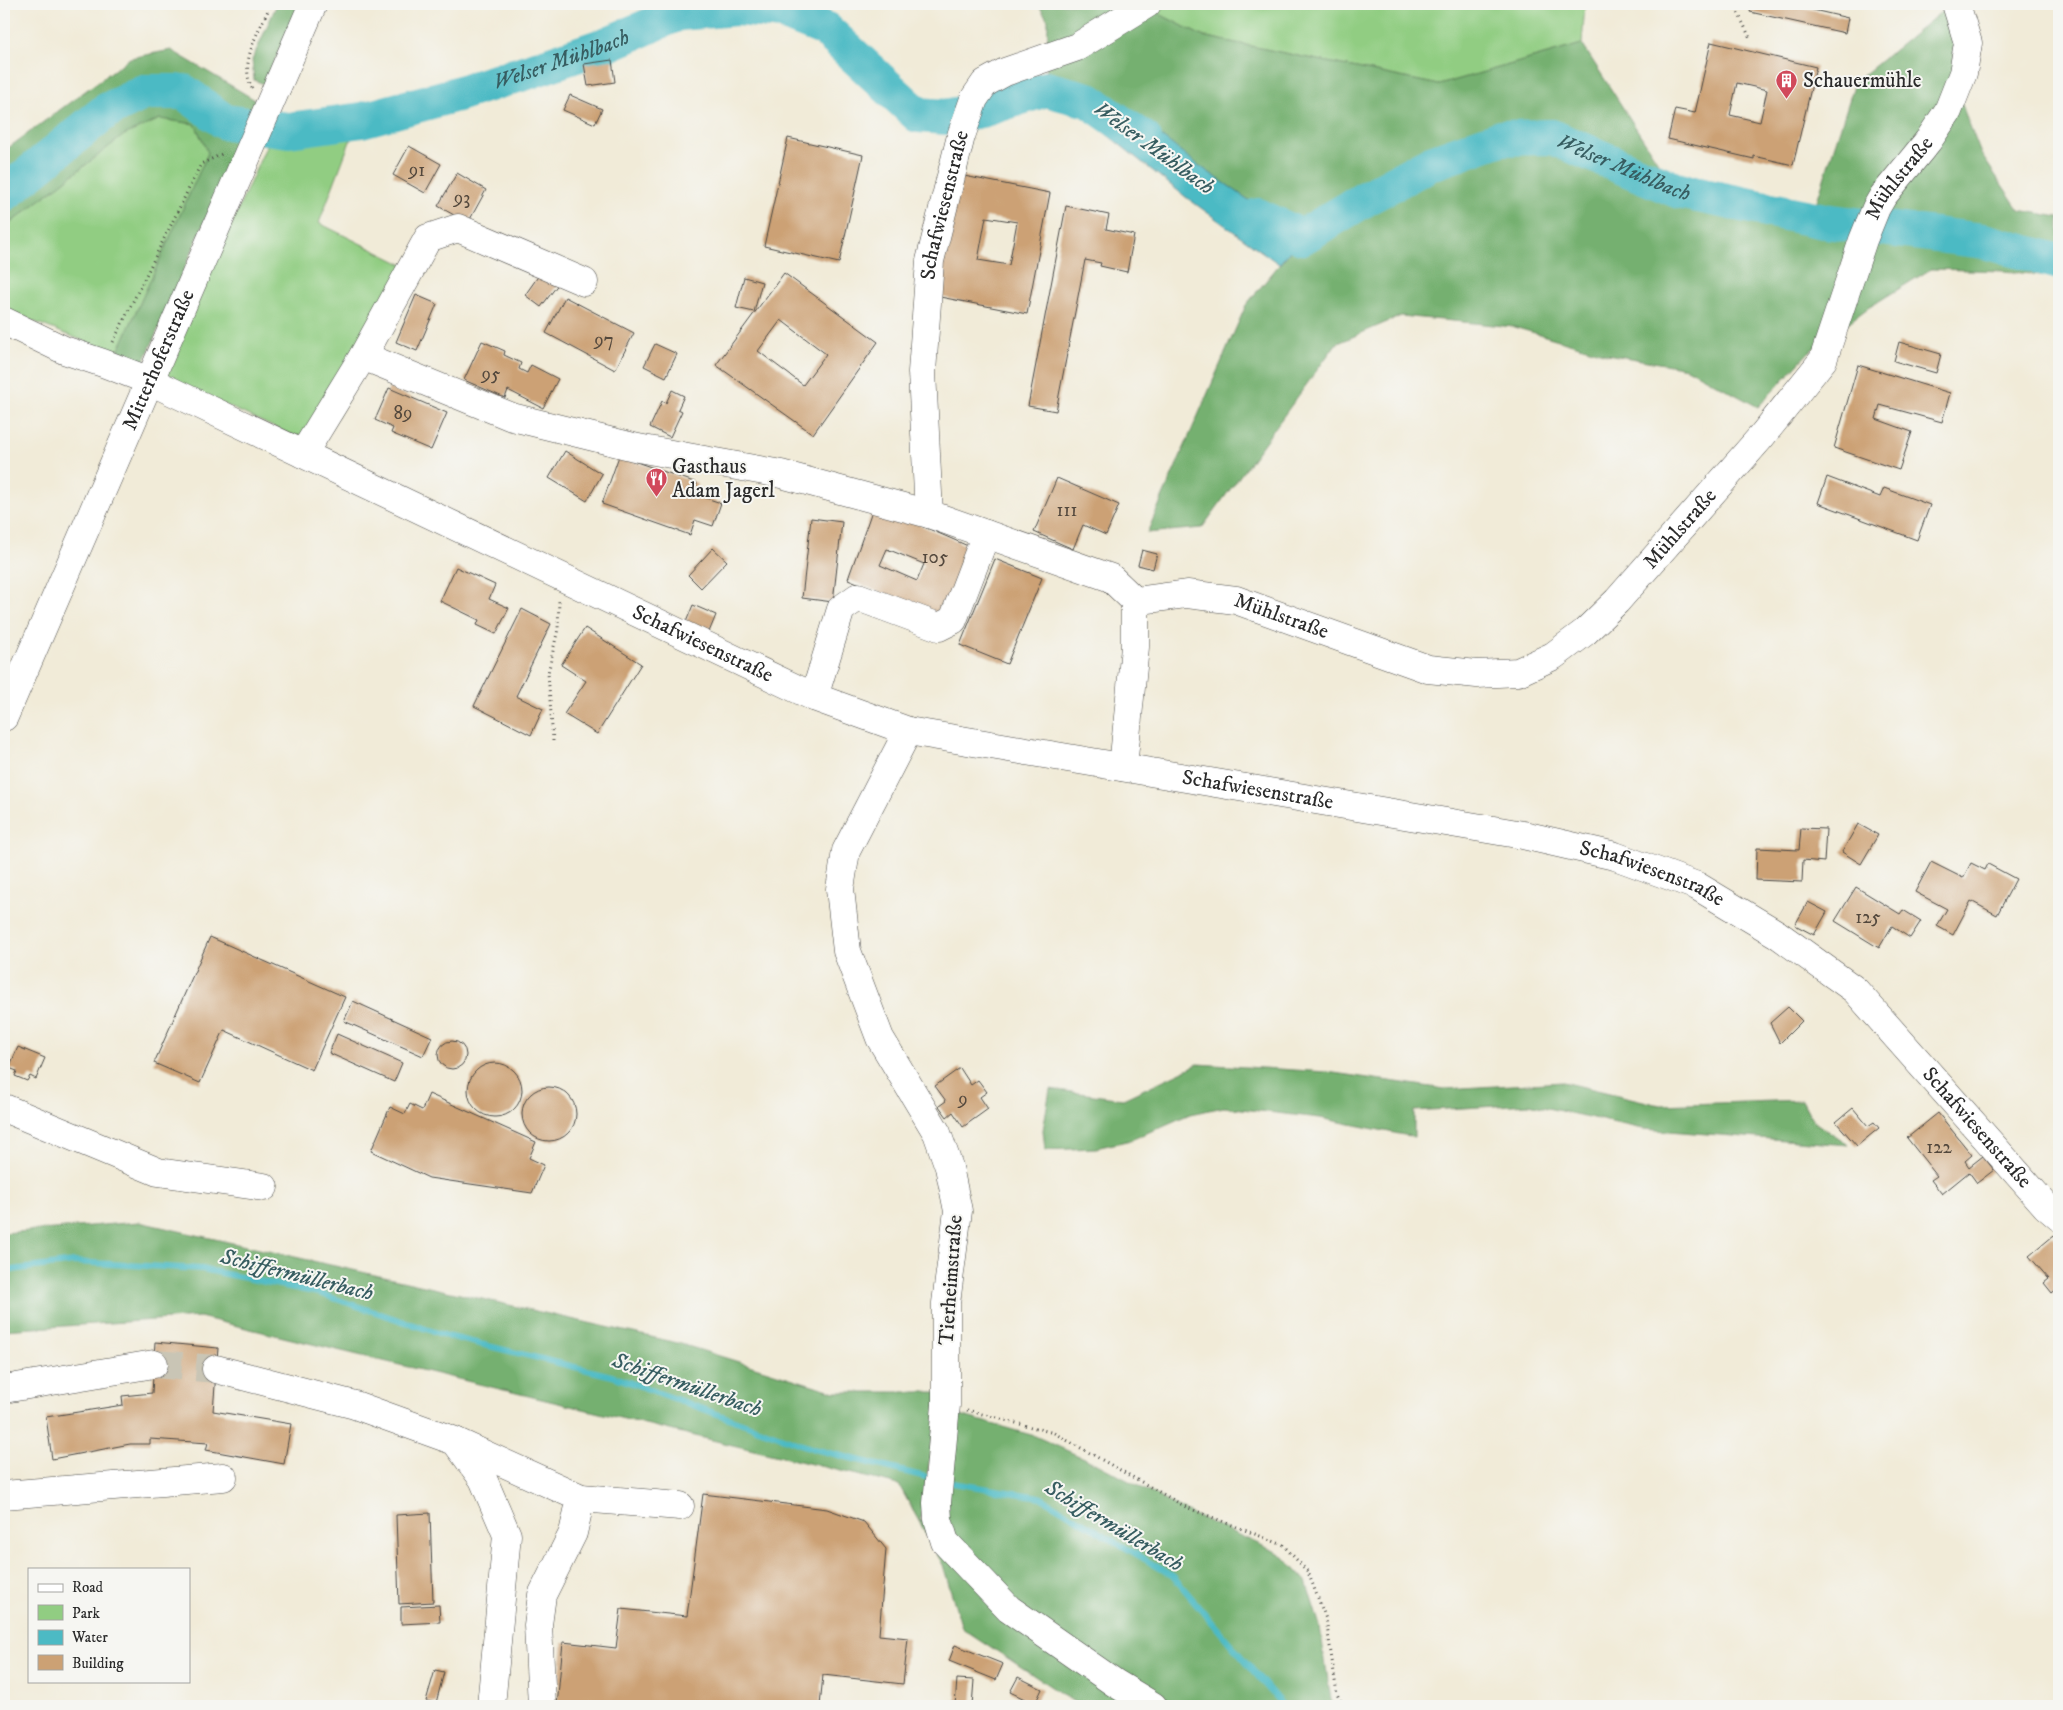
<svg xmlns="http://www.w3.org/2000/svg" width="2063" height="1710" font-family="'IM FELL DW Pica',serif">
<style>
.green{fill:#91cd82;stroke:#5e7c56}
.forest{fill:#74b070;stroke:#506e4e}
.water{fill:#4cbac4;stroke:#3c7278}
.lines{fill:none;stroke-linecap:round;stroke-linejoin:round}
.stream{stroke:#4cbac4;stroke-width:6}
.river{stroke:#4cbac4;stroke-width:36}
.building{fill:#cca174;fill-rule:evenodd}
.minor-tunnel{stroke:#c9c5b5;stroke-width:28;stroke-dasharray:28 14;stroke-linecap:butt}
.minor-casing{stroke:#494845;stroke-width:29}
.path{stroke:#494845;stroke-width:3;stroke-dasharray:1 4;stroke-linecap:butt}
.minor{stroke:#fff;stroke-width:28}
.labels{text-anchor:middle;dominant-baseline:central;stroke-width:4;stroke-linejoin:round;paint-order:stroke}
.number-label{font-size:19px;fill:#53483d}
.poi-label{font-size:21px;fill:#2b2b2b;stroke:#f6f6f2;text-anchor:start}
.street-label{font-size:21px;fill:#2b2b2b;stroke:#f6f6f2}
.water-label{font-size:22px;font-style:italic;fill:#375d61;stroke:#f6f6f2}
</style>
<rect width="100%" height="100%" fill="#f6f6f2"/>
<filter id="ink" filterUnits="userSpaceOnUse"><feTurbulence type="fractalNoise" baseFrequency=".02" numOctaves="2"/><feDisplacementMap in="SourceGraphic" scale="10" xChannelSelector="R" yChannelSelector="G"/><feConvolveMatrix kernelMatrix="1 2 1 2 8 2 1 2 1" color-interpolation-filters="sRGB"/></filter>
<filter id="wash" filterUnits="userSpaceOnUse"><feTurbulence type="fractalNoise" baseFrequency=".0096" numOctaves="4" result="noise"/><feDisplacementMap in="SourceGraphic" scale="20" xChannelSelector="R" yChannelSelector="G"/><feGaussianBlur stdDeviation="1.12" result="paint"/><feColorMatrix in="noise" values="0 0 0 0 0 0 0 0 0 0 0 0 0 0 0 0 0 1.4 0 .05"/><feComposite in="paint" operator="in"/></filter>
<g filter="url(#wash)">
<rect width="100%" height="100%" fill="#f1ebd8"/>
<path class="green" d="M 1140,4 L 1585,4 L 1582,44 L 1439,85 L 1202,36 Z
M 360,115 L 319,223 L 420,273 L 319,448 L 164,377 L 268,142 Z
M 160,119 L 195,124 L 208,153 L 117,354 L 4,310 L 4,228 L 124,135 Z"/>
<path class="forest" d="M 277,4 L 300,4 L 264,84 L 254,80 L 252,60 Z
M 1038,4 L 1140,4 L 1202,36 L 1439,85 L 1582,44 L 1679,195 L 1814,210 L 1855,82 L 1951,4 L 1956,90 L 1981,154 L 2019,210 L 2059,217 L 2059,277 L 2004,271 L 1931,269 L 1868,308 L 1809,352 L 1758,407 L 1687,368 L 1607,354 L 1514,327 L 1401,316 L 1336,344 L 1202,528 L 1147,533 L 1246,305 L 1302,237 L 1197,164 L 1112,98 L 1046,89 L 1048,20 Z
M 171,50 L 257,101 L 144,362 L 117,354 L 208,153 L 195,124 L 160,119 L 124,135 L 4,228 L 4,151 L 130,58 Z
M 1198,1064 L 1327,1072 L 1445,1089 L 1563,1082 L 1660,1105 L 1802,1100 L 1813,1121 L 1848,1145 L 1643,1129 L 1529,1104 L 1414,1111 L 1414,1137 L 1320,1118 L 1224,1107 L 1190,1114 L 1131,1140 L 1096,1148 L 1045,1150 L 1043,1130 L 1050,1089 L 1123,1099 Z
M 139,1222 L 678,1343 L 835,1392 L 940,1392 L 920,1522 L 940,1510 L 949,1412 L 1035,1436 L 1099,1465 L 1187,1512 L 1281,1554 L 1306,1581 L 1320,1627 L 1331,1700 L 1335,1706 L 1080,1706 L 962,1628 L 943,1565 L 899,1485 L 200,1317 L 4,1330 L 4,1233 Z"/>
<path class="water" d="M 1112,98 L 1197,164 L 1302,237 L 1279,264 L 1187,198 L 1095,125 Z"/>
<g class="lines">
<path class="stream" d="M 4,1271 L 74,1262 L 202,1269 L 318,1293 L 447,1336 L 612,1376 L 814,1449 L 934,1479
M 946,1482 L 1040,1497 L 1173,1576 L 1283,1706"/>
<g class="river">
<path id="s1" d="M 4,194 L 106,111 L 145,92 L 184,92 L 225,122 L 289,130 L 362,120 L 454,95 L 527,72 L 608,44 L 679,13 L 736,8 L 782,12 L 825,29 L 918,115 L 946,117 L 985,109 L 1046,89 L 1088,100 L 1144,139"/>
<path id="s2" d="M 1258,216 L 1302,237 L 1370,196 L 1431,163 L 1501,138 L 1552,137 L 1679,191 L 1824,221 L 1984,241 L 2059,262"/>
</g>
</g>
<g id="blocks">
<path class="building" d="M 1752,4 L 1797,4 L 1796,6 L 1848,18 L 1845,33 L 1750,12 Z
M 1711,42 L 1816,67 L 1793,165 L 1754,156 L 1754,159 L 1668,139 L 1675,109 L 1695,113 ZM 1737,83 L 1767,90 L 1760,122 L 1730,115 Z
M 612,60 L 615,82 L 588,86 L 584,64 Z
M 570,95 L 602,109 L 595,124 L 563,110 Z
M 788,138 L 863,155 L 839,263 L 764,246 Z
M 409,146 L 441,164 L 425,193 L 393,175 Z
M 457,173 L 486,190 L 468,223 L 438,206 Z
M 959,175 L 1050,193 L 1027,314 L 935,296 ZM 986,217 L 1017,222 L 1009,265 L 978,260 Z
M 1066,206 L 1109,215 L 1106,229 L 1134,235 L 1127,272 L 1100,266 L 1101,263 L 1085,260 L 1056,411 L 1028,406 Z
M 542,271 L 559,283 L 541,307 L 525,295 Z
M 784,273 L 878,342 L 813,434 L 716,365 ZM 781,320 L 826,354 L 803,385 L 758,351 Z
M 744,277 L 762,282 L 754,312 L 736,308 Z
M 416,295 L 437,304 L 417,351 L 396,342 Z
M 565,297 L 634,333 L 615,370 L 546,333 Z
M 482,341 L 505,351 L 504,355 L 521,363 L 519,369 L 527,373 L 531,365 L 558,379 L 543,408 L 508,390 L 505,398 L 464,380 Z
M 1899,342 L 1941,354 L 1936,373 L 1894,361 Z
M 655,344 L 677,354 L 666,377 L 644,366 Z
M 1858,365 L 1950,393 L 1942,422 L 1880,405 L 1876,419 L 1912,432 L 1899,470 L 1834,448 Z
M 389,388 L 447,413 L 431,450 L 391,433 L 393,428 L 375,420 Z
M 672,390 L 684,396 L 678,409 L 682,411 L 670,437 L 650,427 L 662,401 L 666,403 Z
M 565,451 L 602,474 L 587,501 L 549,478 Z
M 619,456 L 697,483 L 694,494 L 721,503 L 713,526 L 695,520 L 690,535 L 602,504 Z
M 1827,477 L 1880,497 L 1884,488 L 1930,505 L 1917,540 L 1818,503 Z
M 1057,478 L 1119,505 L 1106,535 L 1083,525 L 1073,549 L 1034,532 Z
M 874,505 L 968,546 L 941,618 L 848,579 ZM 887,549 L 924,564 L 917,581 L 880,565 Z
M 811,518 L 842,522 L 833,602 L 802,598 Z
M 713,548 L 727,561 L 701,588 L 688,575 Z
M 1142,550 L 1157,554 L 1153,569 L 1138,565 Z
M 995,559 L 1042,578 L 1007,664 L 960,645 Z
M 456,567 L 495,585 L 489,599 L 509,608 L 496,634 L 477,625 L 479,620 L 440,601 Z
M 693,605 L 716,615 L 709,632 L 686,622 Z
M 522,609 L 551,624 L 516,696 L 543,709 L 531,735 L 474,706 Z
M 585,628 L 641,664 L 597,734 L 564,714 L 586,681 L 561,665 Z
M 1858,824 L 1878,835 L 1861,864 L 1842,852 Z
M 1801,828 L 1826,829 L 1824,862 L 1803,860 L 1802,882 L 1756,880 L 1757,848 L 1799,850 Z
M 1931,862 L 1963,878 L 1971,863 L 1985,870 L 1988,864 L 2016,879 L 1997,915 L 1971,901 L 1953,935 L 1937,926 L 1947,909 L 1915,892 Z
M 1856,887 L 1900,914 L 1903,910 L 1921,921 L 1910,938 L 1892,926 L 1879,948 L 1835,921 Z
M 1808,902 L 1827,912 L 1814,935 L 1795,925 Z
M 210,937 L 345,997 L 312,1070 L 224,1030 L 200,1083 L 154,1063 Z
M 353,1001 L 432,1037 L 423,1056 L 344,1021 Z
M 1788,1007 L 1802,1021 L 1780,1043 L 1770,1023 Z
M 337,1034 L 402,1063 L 394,1082 L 329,1053 Z
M438 1055a14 14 0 1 1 28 0a14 14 0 1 1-28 0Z
M 18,1047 L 45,1058 L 36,1079 L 30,1076 L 27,1081 L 15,1076 L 17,1071 L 9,1068 Z
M468 1090a27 27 0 1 1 54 0a27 27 0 1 1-54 0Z
M 960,1068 L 971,1085 L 978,1080 L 987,1092 L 980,1097 L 988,1109 L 963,1127 L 953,1112 L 947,1117 L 939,1106 L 946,1101 L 935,1086 Z
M522 1114a27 27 0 1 1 54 0a27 27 0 1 1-54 0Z
M 429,1094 L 536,1142 L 529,1158 L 544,1165 L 532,1193 L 429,1178 L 371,1151 L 390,1107 L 405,1114 L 410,1104 L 422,1110 Z
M 1853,1108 L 1868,1126 L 1874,1122 L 1879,1128 L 1857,1146 L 1836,1122 Z
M 1938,1113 L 1972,1155 L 1965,1161 L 1969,1167 L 1983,1156 L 1994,1170 L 1977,1183 L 1969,1172 L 1942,1194 L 1931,1180 L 1937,1176 L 1907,1138 Z
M 2053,1236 L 2059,1243 L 2059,1287 L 2052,1293 L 2044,1283 L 2049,1279 L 2029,1256 Z
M 155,1342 L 218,1348 L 213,1411 L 291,1424 L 284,1464 L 206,1450 L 208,1443 L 150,1439 L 150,1444 L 130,1444 L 52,1459 L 46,1417 L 123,1405 L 122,1396 L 152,1393 Z
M 703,1494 L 827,1509 L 864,1522 L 886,1549 L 879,1635 L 908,1638 L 903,1684 L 823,1675 L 820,1706 L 557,1706 L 563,1642 L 616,1648 L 621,1609 L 687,1616 Z
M 430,1513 L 433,1602 L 399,1604 L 396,1515 Z
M 439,1605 L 440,1622 L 401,1624 L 401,1607 Z
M 955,1645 L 1003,1664 L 996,1680 L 949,1661 Z
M 435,1670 L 444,1672 L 436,1703 L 426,1701 Z
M 1018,1677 L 1042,1689 L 1035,1704 L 1010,1692 Z
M 957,1679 L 974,1680 L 972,1706 L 955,1706 Z
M 376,1703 L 388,1705 L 388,1706 L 376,1706 Z"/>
</g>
</g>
<g filter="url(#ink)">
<use href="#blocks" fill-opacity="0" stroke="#494845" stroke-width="1"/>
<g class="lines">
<path class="minor-tunnel" d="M 154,1364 L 216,1369"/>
<defs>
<g id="minor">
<path id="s3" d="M 4,321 L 64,350 L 103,363 L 150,381 L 814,697 L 908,731 L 1523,835 L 1615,856 L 1697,886 L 1777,934 L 1855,990 L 2046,1206 L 2059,1217"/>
<path d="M 363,356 L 428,238 L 458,228 L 584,282"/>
<path d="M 303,454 L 363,356 L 512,417 L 638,448 L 781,474 L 929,514 L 1111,578 L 1135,601 L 1135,647 L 1123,767"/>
<path id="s4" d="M 929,514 L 922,372 L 930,261 L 961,136 L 974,99 L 985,83 L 1005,72 L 1077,47 L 1147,4"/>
<path id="s5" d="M 1135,601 L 1187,594 L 1236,600 L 1428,669 L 1477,674 L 1518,672 L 1553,656 L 1585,632 L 1617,601 L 1761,437 L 1823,360 L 1863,240 L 1876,208 L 1883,196 L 1928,141 L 1948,111 L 1963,73 L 1968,43 L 1956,4"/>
<path d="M 814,697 L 841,609 L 858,597 L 939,627 L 953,620 L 986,534"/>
<path id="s6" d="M 4,717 L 313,4"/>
<path d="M 908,731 L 846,851 L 840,889 L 847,951 L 880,1038 L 937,1133 L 949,1167 L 958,1211 L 946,1303 L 946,1405 L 937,1503 L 938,1519 L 945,1542 L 1009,1609 L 1115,1683 L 1153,1706"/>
<path d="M 4,1108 L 158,1172 L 264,1187"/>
<path d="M 216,1369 L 355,1405 L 455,1441 L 483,1479 L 507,1535 L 491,1706"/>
<path d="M 4,1389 L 154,1364"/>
<path d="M 457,1442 L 581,1498 L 680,1506"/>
<path d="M 4,1495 L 223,1477"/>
<path d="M 542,1706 L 538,1625 L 542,1595 L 573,1533 L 581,1498"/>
</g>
</defs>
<use href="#minor" class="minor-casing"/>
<path class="path" d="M 1734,4 L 1750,38
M 252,88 C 238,62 261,27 271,4
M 113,342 L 201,164 L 222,154
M 553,741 L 548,673 L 558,629 L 559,600
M 967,1410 L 1054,1433 L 1186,1507 L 1283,1545 L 1308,1572 L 1326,1619 L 1337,1694 L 1343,1706"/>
<use href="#minor" class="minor"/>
</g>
</g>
<defs>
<symbol id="building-pin" viewBox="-11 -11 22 30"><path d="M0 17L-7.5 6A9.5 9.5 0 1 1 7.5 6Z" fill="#d1495b" stroke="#f6f6f2"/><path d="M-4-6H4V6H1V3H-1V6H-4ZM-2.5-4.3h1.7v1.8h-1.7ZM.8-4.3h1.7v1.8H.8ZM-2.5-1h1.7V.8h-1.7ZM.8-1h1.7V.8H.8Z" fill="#fff"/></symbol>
<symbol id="restaurant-pin" viewBox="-11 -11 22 30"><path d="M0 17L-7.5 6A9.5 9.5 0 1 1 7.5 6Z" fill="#d1495b" stroke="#f6f6f2"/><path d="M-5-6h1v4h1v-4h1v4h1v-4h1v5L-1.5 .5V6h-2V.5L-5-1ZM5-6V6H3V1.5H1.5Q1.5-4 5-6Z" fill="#fff"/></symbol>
</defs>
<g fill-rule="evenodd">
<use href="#building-pin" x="1774" y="68" width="25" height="34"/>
<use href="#restaurant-pin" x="644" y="466" width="25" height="34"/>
</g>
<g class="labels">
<g class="number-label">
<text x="417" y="170">91</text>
<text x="462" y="198">93</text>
<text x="604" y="340">97</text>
<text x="491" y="374">95</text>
<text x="403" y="413">89</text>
<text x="1067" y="510">111</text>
<text x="935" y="557">105</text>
<text x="1868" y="917">125</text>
<text x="963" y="1099">9</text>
<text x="1939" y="1147">122</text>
</g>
<g class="poi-label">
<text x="1803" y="81">Schauermühle</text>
<text x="672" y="467">Gasthaus<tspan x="672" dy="24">Adam Jagerl</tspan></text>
</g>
<g class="street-label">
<text stroke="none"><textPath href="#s5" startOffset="1035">Mühlstraße</textPath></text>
<text stroke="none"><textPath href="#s4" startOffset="311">Schafwiesenstraße</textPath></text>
<text stroke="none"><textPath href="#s6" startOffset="389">Mitterhoferstraße</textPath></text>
<text stroke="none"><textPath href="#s5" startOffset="615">Mühlstraße</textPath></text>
<text stroke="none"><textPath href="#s5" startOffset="150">Mühlstraße</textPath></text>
<text stroke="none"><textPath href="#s3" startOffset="770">Schafwiesenstraße</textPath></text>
<text stroke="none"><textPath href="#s3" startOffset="1348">Schafwiesenstraße</textPath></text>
<text stroke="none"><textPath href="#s3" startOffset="1752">Schafwiesenstraße</textPath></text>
<text stroke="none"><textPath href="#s3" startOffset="2172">Schafwiesenstraße</textPath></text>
<text transform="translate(951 1280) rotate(-86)">Tierheimstraße</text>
</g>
<g class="water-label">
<text stroke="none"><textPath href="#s1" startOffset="611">Welser Mühlbach</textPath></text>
<text transform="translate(1154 148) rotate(36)">Welser Mühlbach</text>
<text stroke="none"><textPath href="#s2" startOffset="401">Welser Mühlbach</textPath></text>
<text transform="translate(297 1275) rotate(14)">Schiffermüllerbach</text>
<text transform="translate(687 1385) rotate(19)">Schiffermüllerbach</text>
<text transform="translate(1114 1526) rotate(31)">Schiffermüllerbach</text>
</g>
</g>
<rect width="2063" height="1710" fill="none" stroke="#f6f6f2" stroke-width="20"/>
<rect x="28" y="1568" width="162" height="115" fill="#f6f6f2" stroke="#a5a5a2"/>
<rect x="38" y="1584" width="25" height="8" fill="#ffffff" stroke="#a5a5a2"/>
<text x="72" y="1592" font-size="15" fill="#2b2b2b">Road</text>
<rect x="38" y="1605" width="25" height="15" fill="#91cd82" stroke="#a5a5a2"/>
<text x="72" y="1618" font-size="15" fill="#2b2b2b">Park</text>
<rect x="38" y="1630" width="25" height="15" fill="#4cbac4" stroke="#a5a5a2"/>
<text x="72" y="1642" font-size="15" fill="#2b2b2b">Water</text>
<rect x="38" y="1655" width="25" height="15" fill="#cca174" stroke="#a5a5a2"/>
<text x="72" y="1668" font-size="15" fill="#2b2b2b">Building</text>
</svg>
